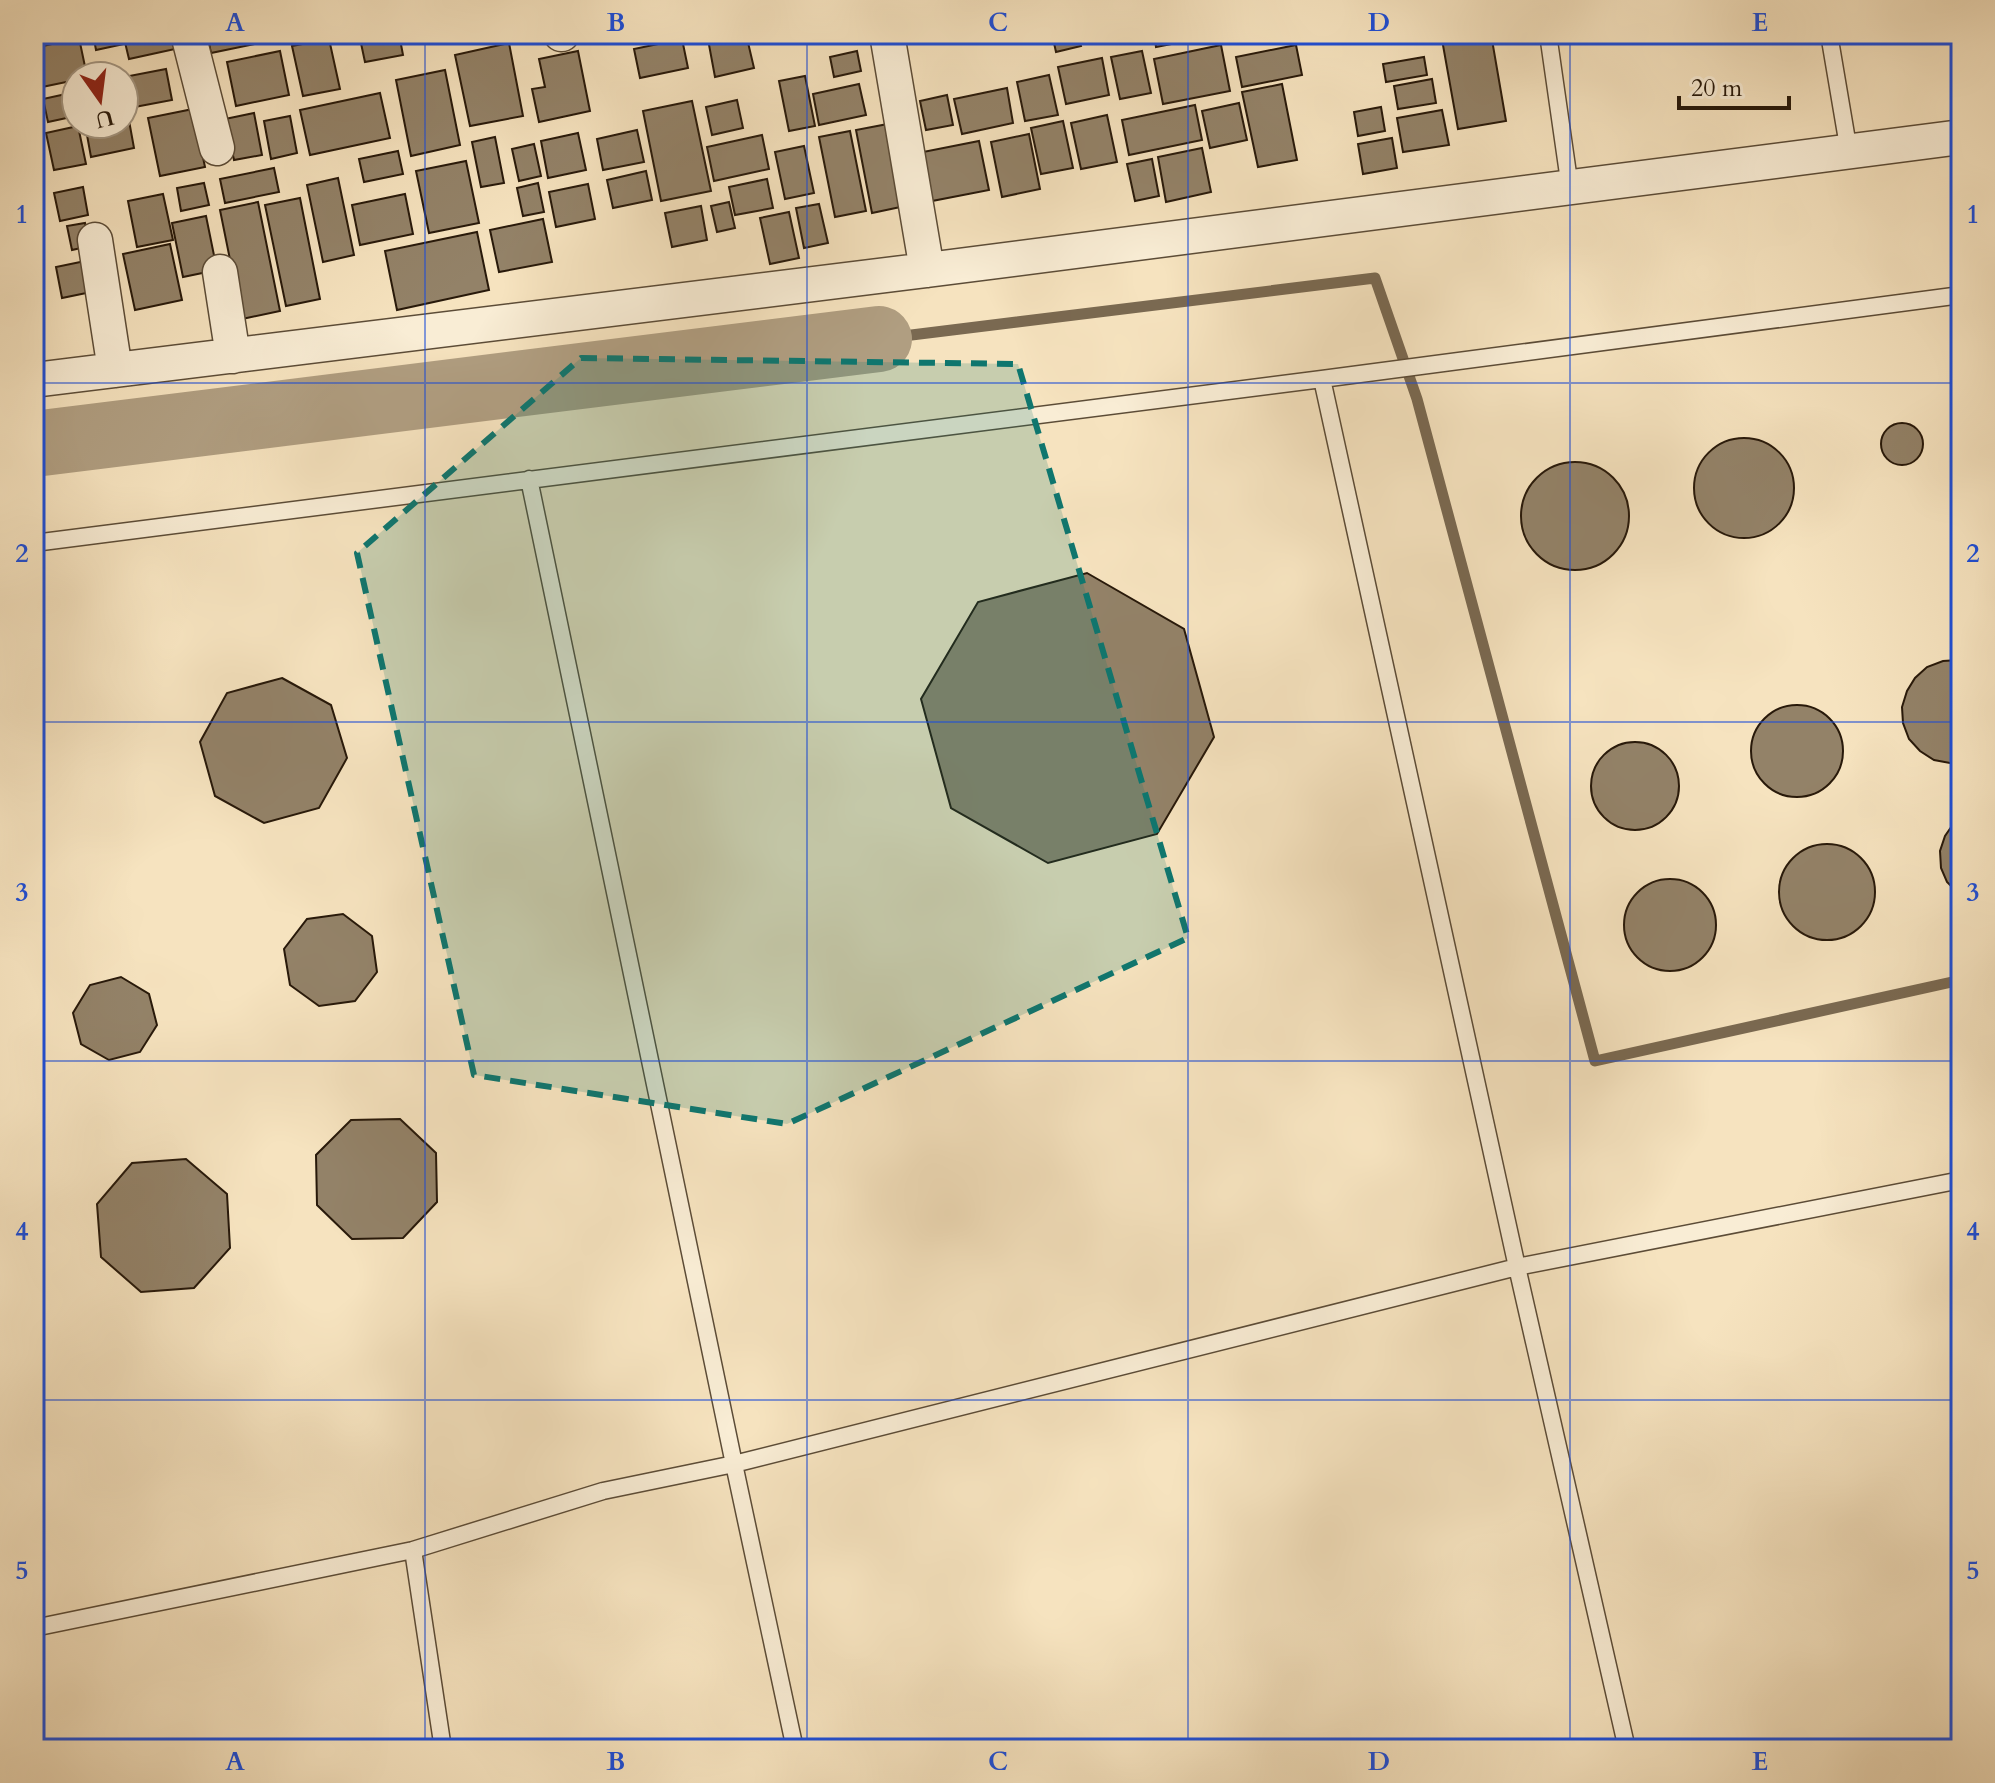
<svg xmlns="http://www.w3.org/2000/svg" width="1995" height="1783" font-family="Cardo,serif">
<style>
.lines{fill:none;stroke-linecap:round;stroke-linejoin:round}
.stream{stroke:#7a6951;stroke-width:11}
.river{stroke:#b09e81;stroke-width:66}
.building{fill:#938268;stroke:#28190a;stroke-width:2}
.lane-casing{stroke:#5c4c37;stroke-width:19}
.street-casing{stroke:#5c4c37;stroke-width:37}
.lane{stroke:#f9edd5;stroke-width:16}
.street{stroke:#f9edd5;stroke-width:34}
.marked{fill:#0f766e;fill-opacity:0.2;stroke:#0f766e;stroke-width:6;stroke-dasharray:16 10;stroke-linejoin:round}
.grid{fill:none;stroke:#1d4ed8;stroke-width:2;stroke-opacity:0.55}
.neatline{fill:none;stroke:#1d4ed8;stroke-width:3}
.grid-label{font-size:26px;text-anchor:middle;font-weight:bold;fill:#1d4ed8}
</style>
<rect width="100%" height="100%" fill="#f6e3bf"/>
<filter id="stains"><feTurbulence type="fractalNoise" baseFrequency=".0025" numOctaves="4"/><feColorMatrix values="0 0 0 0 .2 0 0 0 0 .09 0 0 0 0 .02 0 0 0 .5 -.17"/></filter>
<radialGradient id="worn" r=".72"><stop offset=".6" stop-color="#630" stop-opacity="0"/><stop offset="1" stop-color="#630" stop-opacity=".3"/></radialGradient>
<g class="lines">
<path class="stream" d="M 879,339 L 1375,278 L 1417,399 L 1595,1061 L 1961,980"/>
<path class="river" d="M 34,444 L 879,339"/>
</g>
<path class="building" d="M 93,34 L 122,34 L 124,44 L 96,50 Z
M 123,34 L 172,34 L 175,49 L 129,59 Z
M 207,34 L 283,34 L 284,38 L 211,53 Z
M 359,34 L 399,34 L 403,55 L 365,62 Z
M 633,34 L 659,34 L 634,39 Z
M 707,34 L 746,34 L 754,68 L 715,77 Z
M 1052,34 L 1078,34 L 1081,46 L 1056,52 Z
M 1106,34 L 1143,34 L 1144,36 L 1107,43 Z
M 1154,34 L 1191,34 L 1192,40 L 1156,47 Z
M 1441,34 L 1491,34 L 1506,121 L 1458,129 Z
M 79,38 L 87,76 L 76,76 L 76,80 L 42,87 L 34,48 Z
M 329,39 L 340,89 L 303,96 L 292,46 Z
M 682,39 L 688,68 L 640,78 L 634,49 Z
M 509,43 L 523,116 L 470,126 L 455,55 Z
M 1221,45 L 1230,91 L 1163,104 L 1154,59 Z
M 1296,45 L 1302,75 L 1242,87 L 1236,57 Z
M 280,51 L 289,95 L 236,106 L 227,62 Z
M 578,51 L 590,111 L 539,122 L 532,89 L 545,87 L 539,59 Z
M 857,51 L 861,71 L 834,77 L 830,57 Z
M 1142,51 L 1151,93 L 1120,99 L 1111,57 Z
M 1424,57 L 1427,75 L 1386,82 L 1383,64 Z
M 1102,58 L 1109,95 L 1066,104 L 1058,67 Z
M 166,69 L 172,100 L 124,109 L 124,77 Z
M 445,70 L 460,145 L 411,156 L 396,80 Z
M 1049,75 L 1058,115 L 1025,121 L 1017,82 Z
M 805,76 L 815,126 L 789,131 L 779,81 Z
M 1432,79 L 1436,103 L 1398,109 L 1394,86 Z
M 859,84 L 866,115 L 819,125 L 813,94 Z
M 1282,84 L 1297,160 L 1258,167 L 1242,92 Z
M 1007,88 L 1013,123 L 962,134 L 954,99 Z
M 75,92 L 76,116 L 48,122 L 43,99 Z
M 380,93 L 390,138 L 310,155 L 300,110 Z
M 947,95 L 953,125 L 926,130 L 920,101 Z
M 737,100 L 743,128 L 712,135 L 706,107 Z
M 692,101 L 711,191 L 661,201 L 643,111 Z
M 1239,103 L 1247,140 L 1210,148 L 1202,111 Z
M 1195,105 L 1202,140 L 1129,155 L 1122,120 Z
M 1381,107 L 1385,131 L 1358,136 L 1354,112 Z
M 193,109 L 205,167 L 160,176 L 148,118 Z
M 1442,110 L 1449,145 L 1403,152 L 1397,118 Z
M 254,113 L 262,155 L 234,160 L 225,119 Z
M 128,115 L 134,148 L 91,157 L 85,124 L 124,124 L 124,116 Z
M 1107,115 L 1117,162 L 1081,169 L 1071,123 Z
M 290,116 L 297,153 L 271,159 L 264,121 Z
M 1063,121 L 1073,168 L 1041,174 L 1031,128 Z
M 893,123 L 910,205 L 872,213 L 856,130 Z
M 78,126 L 86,164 L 54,170 L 46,133 Z
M 637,130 L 644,162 L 603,170 L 597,139 Z
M 850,131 L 866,211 L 835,217 L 819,137 Z
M 578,133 L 586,170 L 548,178 L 541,141 Z
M 1029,134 L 1040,189 L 1002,197 L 991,142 Z
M 762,135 L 769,169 L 714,181 L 707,147 Z
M 495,137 L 504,183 L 481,187 L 472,142 Z
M 1392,138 L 1397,168 L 1363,174 L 1358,144 Z
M 979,141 L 989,190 L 932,201 L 923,152 Z
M 534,144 L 541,176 L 519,181 L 512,149 Z
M 804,146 L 814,193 L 785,199 L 775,152 Z
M 1202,148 L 1211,192 L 1166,202 L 1158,157 Z
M 398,151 L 403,174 L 364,182 L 359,159 Z
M 1152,159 L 1159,196 L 1135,201 L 1127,164 Z
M 466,161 L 479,223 L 429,233 L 416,171 Z
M 274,168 L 279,192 L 225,203 L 220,179 Z
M 646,171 L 652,200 L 613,208 L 607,180 Z
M 338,178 L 354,255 L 323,262 L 307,185 Z
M 767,179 L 773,208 L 735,215 L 729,187 Z
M 204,183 L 209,205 L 181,211 L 177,188 Z
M 538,183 L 544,212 L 523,216 L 517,188 Z
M 588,184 L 595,219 L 556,227 L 549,192 Z
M 83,187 L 88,215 L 60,221 L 54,193 Z
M 163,194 L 173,240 L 137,247 L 128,201 Z
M 405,194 L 413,234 L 360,245 L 352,205 Z
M 300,198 L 320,299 L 286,306 L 265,205 Z
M 258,202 L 280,311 L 242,319 L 220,210 Z
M 729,202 L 735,228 L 717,232 L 711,206 Z
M 819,204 L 828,243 L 804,248 L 796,208 Z
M 701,206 L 707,240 L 672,247 L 665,213 Z
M 789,212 L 799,258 L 770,264 L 760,218 Z
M 206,216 L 217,270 L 183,277 L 172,223 Z
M 543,219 L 552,262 L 499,272 L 490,230 Z
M 85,223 L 90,246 L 72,250 L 67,226 Z
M 477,232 L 489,290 L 397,310 L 385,251 Z
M 170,244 L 182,300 L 135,310 L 123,254 Z
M 95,259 L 101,290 L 62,298 L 56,267 Z
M1881 444a21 21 0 1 1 42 0a21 21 0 1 1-42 0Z
M1694 488a50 50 0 1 1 100 0a50 50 0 1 1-100 0Z
M1521 516a54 54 0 1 1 108 0a54 54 0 1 1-108 0Z
M 1087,573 L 1184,629 L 1214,737 L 1157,834 L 1048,863 L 951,808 L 921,699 L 978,602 Z
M 1959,660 L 1961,660 L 1961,763 L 1950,763 L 1934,760 L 1920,751 L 1909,739 L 1903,723 L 1902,707 L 1907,691 L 1915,678 L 1927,667 L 1943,661 Z
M 282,678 L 331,705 L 347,758 L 319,808 L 264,823 L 215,796 L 200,742 L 227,693 Z
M1751 751a46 46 0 1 1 92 0a46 46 0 1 1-92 0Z
M1591 786a44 44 0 1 1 88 0a44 44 0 1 1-88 0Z
M 1961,819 L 1961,896 L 1947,882 L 1941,868 L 1940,851 L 1945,836 L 1954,823 Z
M1779 892a48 48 0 1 1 96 0a48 48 0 1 1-96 0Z
M1624 925a46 46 0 1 1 92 0a46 46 0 1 1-92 0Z
M 343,914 L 372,936 L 377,972 L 355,1001 L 319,1006 L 290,985 L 284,949 L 307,919 Z
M 121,977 L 149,994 L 157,1025 L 140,1052 L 109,1060 L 81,1044 L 73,1013 L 90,985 Z
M 400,1119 L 436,1153 L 437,1202 L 403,1238 L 352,1239 L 317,1205 L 316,1155 L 351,1120 Z
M 186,1159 L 227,1194 L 230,1248 L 194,1288 L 141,1292 L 101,1257 L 97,1204 L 132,1163 Z"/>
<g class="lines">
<defs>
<path id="lane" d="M 1548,34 L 1570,188
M 1829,34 L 1849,152
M 1322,379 L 1517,1267 L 1627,1749
M 529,479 L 734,1464 L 1517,1267 L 1961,1180
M 34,543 L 1322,379 L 1961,295
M 413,1550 L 603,1491 L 734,1464 L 795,1749
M 34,1628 L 413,1550 L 443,1749"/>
<path id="street" d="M 188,34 L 217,148
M 561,34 L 562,34
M 887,34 L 927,270
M 95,240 L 115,370
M 220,272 L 233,356
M 34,380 L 927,270 L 1961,137"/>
</defs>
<use href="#lane" class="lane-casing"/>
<use href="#street" class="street-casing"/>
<use href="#lane" class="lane"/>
<use href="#street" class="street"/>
</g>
<path class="marked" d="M 581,358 L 1018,364 L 1188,938 L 787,1124 L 474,1075 L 357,553 Z"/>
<path class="grid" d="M 425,34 L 425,1749M 807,34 L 807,1749M 1188,34 L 1188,1749M 1570,34 L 1570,1749M 34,383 L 1961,383M 34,722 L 1961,722M 34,1061 L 1961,1061M 34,1400 L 1961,1400"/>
<rect width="1995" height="1783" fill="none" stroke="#f6e3bf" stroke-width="88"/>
<g transform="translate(100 100) rotate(166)"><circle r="38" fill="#f9edd5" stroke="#a59884" stroke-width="2"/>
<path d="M0-6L14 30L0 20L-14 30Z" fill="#8f2418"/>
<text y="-12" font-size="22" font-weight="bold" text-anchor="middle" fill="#28190a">U</text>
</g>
<path d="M1679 96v12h110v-12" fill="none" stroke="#28190a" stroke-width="4"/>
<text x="1691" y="96" font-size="24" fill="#28190a" stroke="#f9edd5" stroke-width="6" paint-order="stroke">20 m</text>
<rect x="44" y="44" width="1907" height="1695" class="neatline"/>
<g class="grid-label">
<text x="235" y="31">A</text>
<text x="616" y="31">B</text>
<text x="998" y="31">C</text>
<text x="1379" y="31">D</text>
<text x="1760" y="31">E</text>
<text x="22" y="223">1</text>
<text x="1973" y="223">1</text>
<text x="22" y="562">2</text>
<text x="1973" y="562">2</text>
<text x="22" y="901">3</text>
<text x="1973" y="901">3</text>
<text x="22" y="1240">4</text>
<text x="1973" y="1240">4</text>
<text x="22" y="1579">5</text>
<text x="1973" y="1579">5</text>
<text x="235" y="1770">A</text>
<text x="616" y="1770">B</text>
<text x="998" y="1770">C</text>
<text x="1379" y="1770">D</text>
<text x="1760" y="1770">E</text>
</g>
<rect width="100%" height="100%" filter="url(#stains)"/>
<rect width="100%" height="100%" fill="url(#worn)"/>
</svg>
